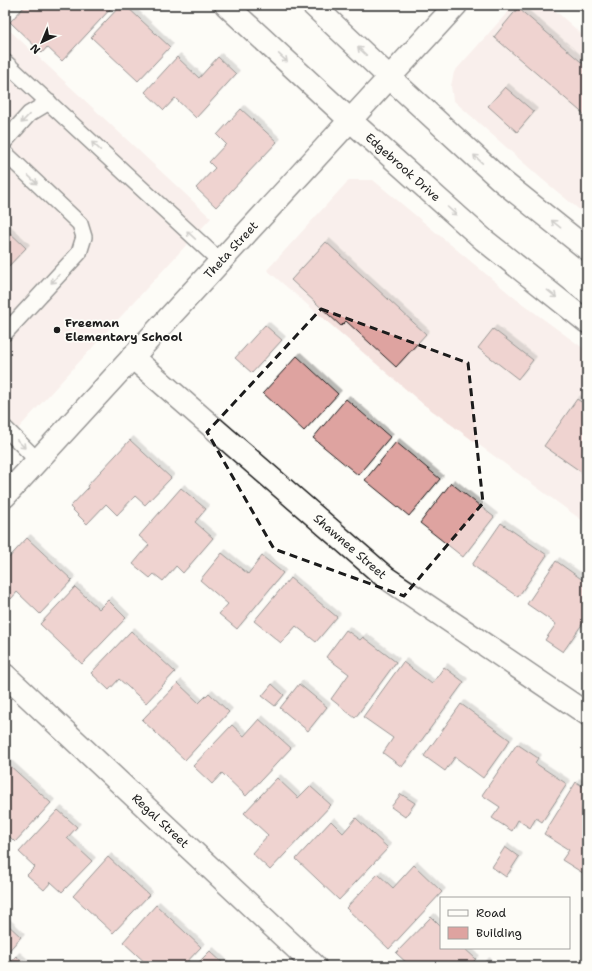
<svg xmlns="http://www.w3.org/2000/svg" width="592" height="971" font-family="'Shantell Sans',sans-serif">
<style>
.built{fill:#f4e1dd}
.building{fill:#dea3a0;stroke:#1c1c1c;filter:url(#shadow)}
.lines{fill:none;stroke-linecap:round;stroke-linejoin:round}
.lane-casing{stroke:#1c1c1c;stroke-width:18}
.street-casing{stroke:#1c1c1c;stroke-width:25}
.secondary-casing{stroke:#1c1c1c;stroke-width:25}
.lane{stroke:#fdfcf7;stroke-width:15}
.street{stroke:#fdfcf7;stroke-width:22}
.secondary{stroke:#fdfcf7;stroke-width:22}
.oneway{stroke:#989794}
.marked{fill:none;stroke:#1c1c1c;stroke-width:3;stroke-dasharray:8 5;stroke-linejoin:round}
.poi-dot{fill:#1c1c1c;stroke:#fdfcf7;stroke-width:1.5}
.labels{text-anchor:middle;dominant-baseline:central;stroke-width:3.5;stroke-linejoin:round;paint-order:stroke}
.street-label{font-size:12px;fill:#1c1c1c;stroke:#fdfcf7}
.poi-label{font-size:12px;font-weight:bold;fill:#1c1c1c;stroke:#fdfcf7;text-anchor:start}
</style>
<defs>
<filter id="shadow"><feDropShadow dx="3.5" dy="-3.5" stdDeviation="0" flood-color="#0004"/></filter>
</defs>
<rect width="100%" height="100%" fill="#fdfcf7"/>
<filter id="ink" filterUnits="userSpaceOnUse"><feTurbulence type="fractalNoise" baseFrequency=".025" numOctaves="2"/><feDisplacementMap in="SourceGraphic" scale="8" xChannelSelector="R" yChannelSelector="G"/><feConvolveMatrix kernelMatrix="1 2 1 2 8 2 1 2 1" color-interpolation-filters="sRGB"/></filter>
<g filter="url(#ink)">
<path class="built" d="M 514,5 L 549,5 L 587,39 L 587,216 L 543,180 L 453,100 L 451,86 L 454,72 Z
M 5,26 L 211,218 L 5,443 Z
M 349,180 L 373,180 L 516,299 L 587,351 L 587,524 L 423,404 L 267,270 Z"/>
<path class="building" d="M 26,5 L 114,5 L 62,61 L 47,47 L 42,53 L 10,22 Z
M 121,5 L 125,5 L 170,47 L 138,81 L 91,37 Z
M 518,8 L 587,67 L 587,117 L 494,37 Z
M 177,57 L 199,78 L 218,57 L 236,74 L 196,118 L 175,98 L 164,110 L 145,92 Z
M 505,87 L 534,112 L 517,132 L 488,106 Z
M 241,109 L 277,142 L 216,207 L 196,188 L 215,168 L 209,162 L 226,144 L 217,135 Z
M 5,228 L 26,248 L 5,270 Z
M 326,242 L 426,334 L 396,367 L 346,321 L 341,326 L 291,280 Z
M 265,325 L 282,340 L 252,373 L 235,358 Z
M 493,329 L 533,360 L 518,379 L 478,348 Z
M 297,356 L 338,394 L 304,431 L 263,393 Z
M 346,399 L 390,437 L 358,475 L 313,438 Z
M 577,399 L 587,406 L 587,476 L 544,446 Z
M 130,440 L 171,478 L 145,505 L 135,496 L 117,515 L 106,504 L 87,524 L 70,507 L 88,488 L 87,486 Z
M 396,442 L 440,479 L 409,516 L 365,480 Z
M 451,483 L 494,517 L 463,557 L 420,523 Z
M 181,488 L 206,509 L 195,522 L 213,538 L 183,573 L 176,566 L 163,581 L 154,574 L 150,578 L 133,564 L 149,545 L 139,536 Z
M 501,523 L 547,555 L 518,597 L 472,565 Z
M 27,538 L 72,580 L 40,614 L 17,592 L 11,599 L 5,593 L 5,562 Z
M 222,553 L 248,574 L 262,556 L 283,573 L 237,629 L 219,614 L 228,604 L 200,580 Z
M 556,561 L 587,583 L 587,617 L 563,652 L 545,640 L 556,624 L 527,604 Z
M 290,578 L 337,617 L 316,642 L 296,626 L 281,643 L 254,621 Z
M 75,587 L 99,609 L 108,600 L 126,618 L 82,664 L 40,624 Z
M 346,630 L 360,640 L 363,637 L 396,662 L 355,718 L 331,699 L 349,674 L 326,657 Z
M 131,631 L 175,672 L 146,703 L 119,679 L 109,690 L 91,673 Z
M 403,662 L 432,684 L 444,667 L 464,682 L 402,767 L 383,753 L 393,738 L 363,717 Z
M 178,683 L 199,703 L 209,693 L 229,712 L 185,760 L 142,720 Z
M 272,684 L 284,695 L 275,706 L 262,696 Z
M 299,684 L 327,707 L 308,731 L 280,708 Z
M 461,704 L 510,740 L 483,778 L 455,757 L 445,771 L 424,756 Z
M 259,719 L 291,748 L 246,796 L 222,773 L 212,784 L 193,766 L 232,725 L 244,736 Z
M 517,744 L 538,758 L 535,763 L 567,784 L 542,822 L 536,818 L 530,828 L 518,820 L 512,831 L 492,818 L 500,807 L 482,795 Z
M 7,763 L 51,803 L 15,842 L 5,832 L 5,765 Z
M 277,778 L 298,798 L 310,786 L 331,805 L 270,870 L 252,853 L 268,835 L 244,813 Z
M 576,782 L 587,789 L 587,873 L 586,875 L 562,860 L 569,850 L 544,834 Z
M 401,794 L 415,803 L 405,817 L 391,807 Z
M 58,810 L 77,827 L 67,838 L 92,861 L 62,892 L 51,882 L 44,890 L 27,875 L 35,867 L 19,852 Z
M 356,818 L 388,848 L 339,900 L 296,859 L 331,821 L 343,833 Z
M 505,847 L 519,857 L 506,877 L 492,867 Z
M 108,857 L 149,895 L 113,933 L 73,896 Z
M 414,865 L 442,892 L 389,949 L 346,908 L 378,874 L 393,888 Z
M 156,905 L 201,947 L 183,966 L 149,966 L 123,942 Z
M 431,917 L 441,927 L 441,948 L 464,948 L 476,959 L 469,966 L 410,966 L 396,953 Z
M 5,922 L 21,937 L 5,955 Z
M 210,951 L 226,966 L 195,966 Z
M 16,956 L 28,966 L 7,966 Z
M 486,961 L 491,966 L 481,966 Z"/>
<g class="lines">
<defs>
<path id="lane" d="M 5,62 L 220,261
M 5,141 L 29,114 L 49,102
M 5,153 L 80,224 L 84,237 L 79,253 L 5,333
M 5,428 L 37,460"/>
<g id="street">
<path id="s1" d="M 132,357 L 385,577 L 587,714"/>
<path id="s2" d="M 5,675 L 315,966"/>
</g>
<g id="secondary">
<path id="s3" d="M 226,5 L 350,120 L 484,240 L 587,322"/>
<path d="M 313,5 L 390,78 L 502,181 L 587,249"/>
<path id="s4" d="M 5,496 L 456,5"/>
</g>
</defs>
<use href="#lane" class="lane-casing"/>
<use href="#street" class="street-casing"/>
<use href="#secondary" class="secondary-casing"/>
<use href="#lane" class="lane"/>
<use href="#street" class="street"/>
<use href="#secondary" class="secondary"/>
</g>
<defs><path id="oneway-shaft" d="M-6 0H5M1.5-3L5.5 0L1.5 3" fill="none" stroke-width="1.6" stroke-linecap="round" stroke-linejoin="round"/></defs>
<g class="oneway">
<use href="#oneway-shaft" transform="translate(362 51) rotate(-137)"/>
<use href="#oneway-shaft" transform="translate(283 58) rotate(43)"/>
<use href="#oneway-shaft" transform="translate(25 119) rotate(133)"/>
<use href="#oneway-shaft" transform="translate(96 146) rotate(-137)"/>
<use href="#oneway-shaft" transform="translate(478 159) rotate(-137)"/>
<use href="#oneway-shaft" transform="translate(33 180) rotate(43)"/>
<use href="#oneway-shaft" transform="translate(452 211) rotate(42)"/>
<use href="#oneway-shaft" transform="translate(556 224) rotate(-141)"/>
<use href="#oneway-shaft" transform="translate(191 235) rotate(-137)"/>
<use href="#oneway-shaft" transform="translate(55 279) rotate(133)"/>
<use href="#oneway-shaft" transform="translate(552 294) rotate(39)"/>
<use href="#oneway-shaft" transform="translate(21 444) rotate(45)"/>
</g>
</g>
<path d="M0 0H592V971H0ZM 321,309 L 468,363 L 483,503 L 404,596 L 274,549 L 207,432 Z" fill="#fdfcf7" fill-opacity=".55" fill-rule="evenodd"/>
<path class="marked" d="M 321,309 L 468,363 L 483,503 L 404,596 L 274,549 L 207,432 Z"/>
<circle class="poi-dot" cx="57" cy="330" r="4"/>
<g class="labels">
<g class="street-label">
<text stroke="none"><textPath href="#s3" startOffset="240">Edgebrook Drive</textPath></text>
<text stroke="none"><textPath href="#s4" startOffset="334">Theta Street</textPath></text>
<text stroke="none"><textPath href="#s1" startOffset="289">Shawnee Street</textPath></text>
<text stroke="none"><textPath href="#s2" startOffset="213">Regal Street</textPath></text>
</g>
<g class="poi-label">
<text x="65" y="323">Freeman<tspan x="65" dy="14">Elementary School</tspan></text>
</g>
</g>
<rect width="592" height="971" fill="none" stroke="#fdfcf7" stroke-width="20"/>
<rect x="10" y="10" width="572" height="951" fill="none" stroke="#1c1c1c" stroke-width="1.5" filter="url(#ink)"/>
<rect x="440" y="897" width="130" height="52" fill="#fdfcf7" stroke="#a3a29f"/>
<rect x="448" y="910" width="20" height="6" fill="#fdfcf7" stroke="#a3a29f"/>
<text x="476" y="917" font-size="12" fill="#1c1c1c">Road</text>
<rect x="448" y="927" width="20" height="12" fill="#dea3a0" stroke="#a3a29f"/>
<text x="476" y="937" font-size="12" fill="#1c1c1c">Building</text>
<g transform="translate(42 42) rotate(224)" stroke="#fdfcf7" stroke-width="3" paint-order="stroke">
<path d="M0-3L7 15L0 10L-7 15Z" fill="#1c1c1c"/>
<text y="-6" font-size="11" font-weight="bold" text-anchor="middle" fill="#1c1c1c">N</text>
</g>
</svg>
